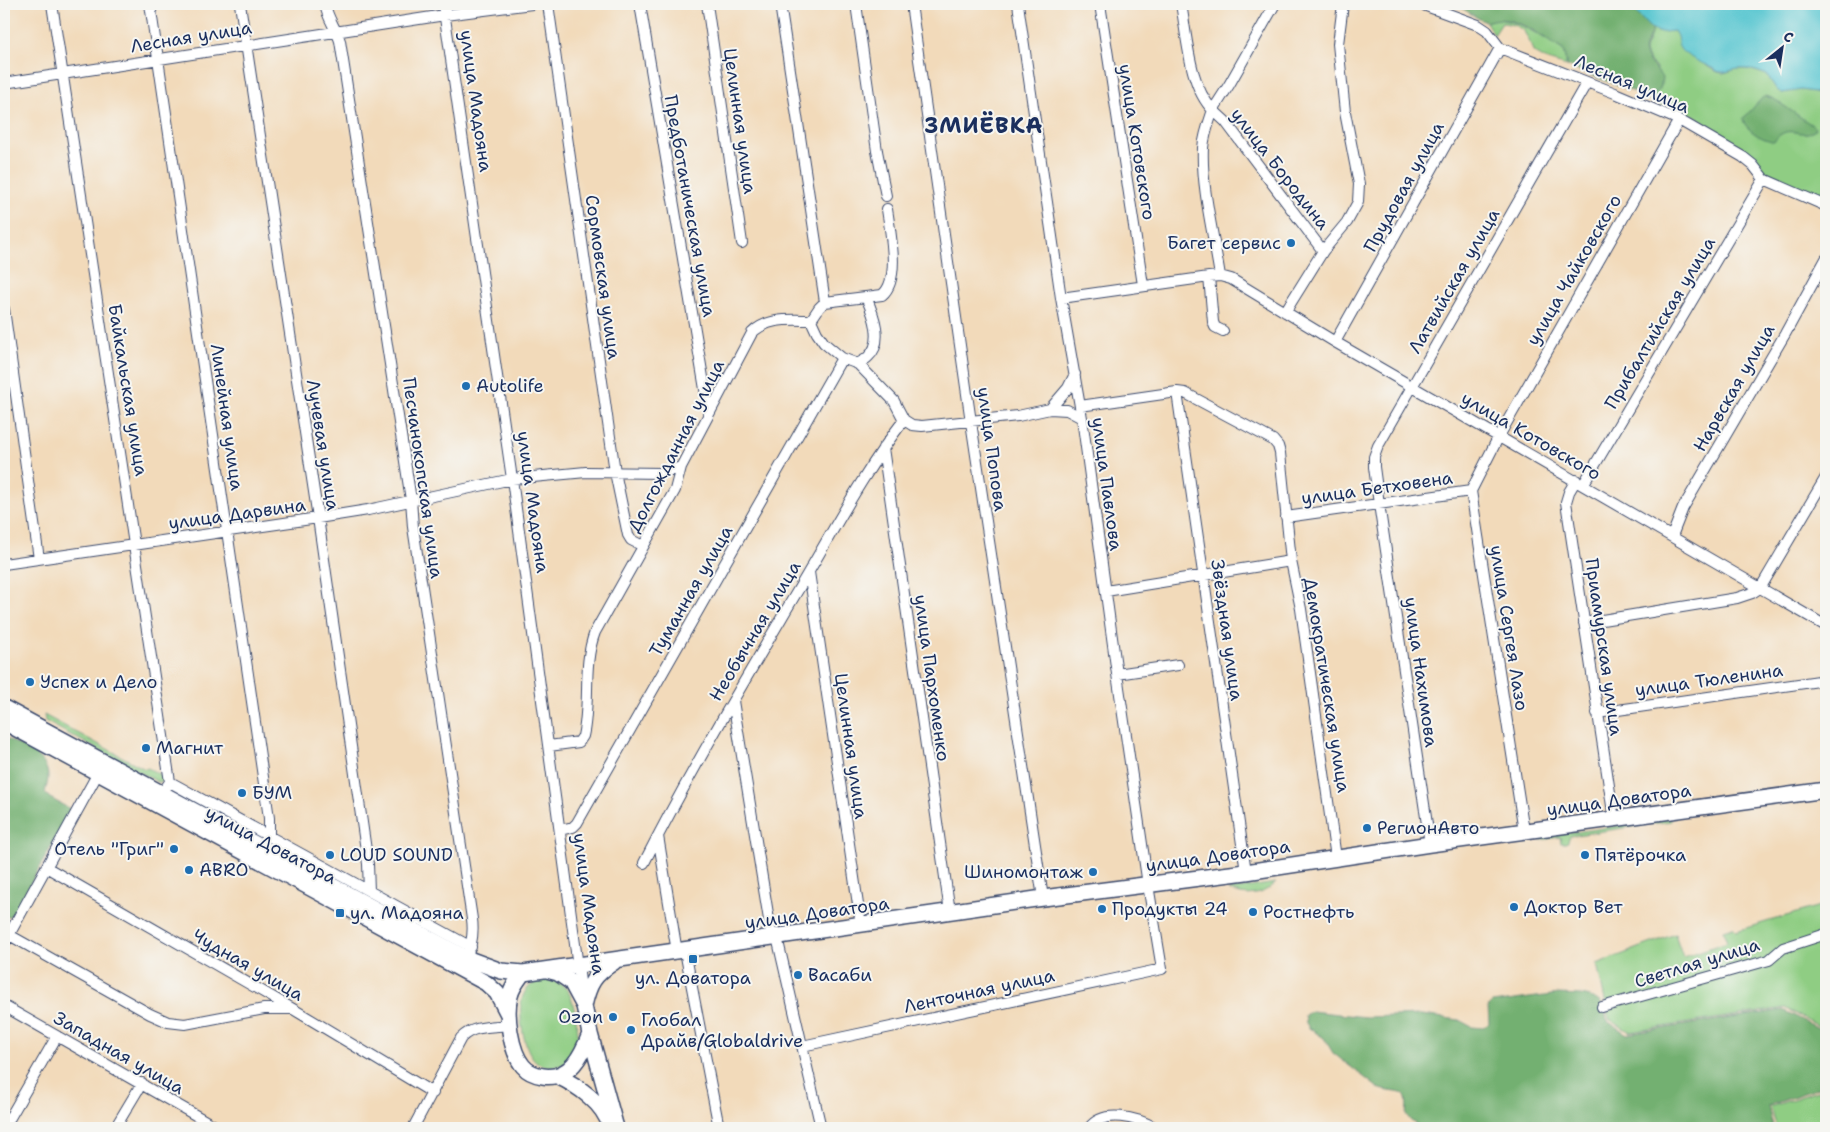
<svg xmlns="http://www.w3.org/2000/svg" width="1830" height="1132" font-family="'Shantell Sans',sans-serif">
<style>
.green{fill:#8fcd83;stroke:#557e70}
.forest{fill:#73b071;stroke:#477068}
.water{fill:#5bc7d1;stroke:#3b7b98}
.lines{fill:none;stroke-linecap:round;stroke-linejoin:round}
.minor-casing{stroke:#3b496c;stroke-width:12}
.primary-casing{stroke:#3b496c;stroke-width:18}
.minor{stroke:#fff;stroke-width:10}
.primary{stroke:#fff;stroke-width:15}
.poi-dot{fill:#1f6fb2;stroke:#f6f6f2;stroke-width:2}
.labels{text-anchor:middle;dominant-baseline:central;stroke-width:4;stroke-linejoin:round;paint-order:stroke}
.street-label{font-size:18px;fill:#1b2f5e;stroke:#f6f6f2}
.poi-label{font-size:18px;fill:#1b2f5e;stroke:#f6f6f2;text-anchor:start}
.district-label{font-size:22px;font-weight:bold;letter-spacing:1px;fill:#1b2f5e;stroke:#f6f6f2}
</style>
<rect width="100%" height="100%" fill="#f6f6f2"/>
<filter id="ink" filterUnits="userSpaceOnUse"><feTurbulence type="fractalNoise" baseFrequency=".02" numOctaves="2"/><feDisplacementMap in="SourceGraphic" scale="10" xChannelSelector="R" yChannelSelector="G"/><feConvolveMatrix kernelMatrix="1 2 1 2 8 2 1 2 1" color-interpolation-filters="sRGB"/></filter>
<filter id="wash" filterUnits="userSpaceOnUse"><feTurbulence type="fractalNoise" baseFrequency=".0096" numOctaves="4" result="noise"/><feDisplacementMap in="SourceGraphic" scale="20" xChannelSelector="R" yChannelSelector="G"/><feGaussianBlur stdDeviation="1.12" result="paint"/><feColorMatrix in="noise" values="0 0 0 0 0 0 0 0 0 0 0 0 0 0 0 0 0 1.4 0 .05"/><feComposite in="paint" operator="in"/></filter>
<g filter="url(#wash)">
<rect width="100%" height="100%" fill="#f2daba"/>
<path class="green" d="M 1494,19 C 1520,20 1541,37 1563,50 L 1567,66 L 1547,60 L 1533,52 C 1527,33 1523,25 1502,23 L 1494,35 L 1486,22 Z
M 1652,29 L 1657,32 L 1674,31 L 1678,36 L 1678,42 C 1687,50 1712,74 1724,73 C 1728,72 1732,70 1736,69 C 1747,68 1756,71 1767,75 L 1777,90 L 1782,93 L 1801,90 L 1814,92 L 1826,96 L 1826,201 L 1768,173 L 1760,166 L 1750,153 L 1695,116 L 1661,105 L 1640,94 L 1650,95 L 1657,93 L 1657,70 C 1637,46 1647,54 1652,29 Z
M 44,715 L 145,769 L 148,768 L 164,777 L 164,781 L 158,782 L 45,721 Z
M 1671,818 L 1671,821 L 1570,836 L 1567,843 L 1561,843 L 1560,837 L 1541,840 L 1541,837 Z
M 1276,883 C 1261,896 1246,898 1229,890 Z
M 1826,904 L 1826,1030 L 1785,1008 L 1630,1032 L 1609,1019 L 1597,964 L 1675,934 L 1683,957 L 1727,942 L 1723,930 L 1733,927 L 1736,931 Z
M 542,980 C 569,979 572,997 576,1018 C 578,1035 582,1044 570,1058 C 566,1062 564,1065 558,1066 C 532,1072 525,1046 522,1027 C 519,1007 519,986 542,980 Z
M 1826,1088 L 1826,1128 L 1776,1128 L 1770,1107 Z"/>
<path class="forest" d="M 1445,4 L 1625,4 L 1635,10 L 1652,29 C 1651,36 1647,41 1645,47 C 1641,57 1658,70 1662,78 L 1660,89 L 1654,94 L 1640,94 L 1567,66 L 1563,50 C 1542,37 1512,11 1486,22 C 1470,16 1466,6 1445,4 Z
M 1766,96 L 1774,99 L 1812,125 L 1815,128 L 1814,131 C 1798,139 1789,122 1774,141 C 1764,141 1744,129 1743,119 L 1762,98 Z
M 4,737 C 20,746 48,755 48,777 C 48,783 46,787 45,793 L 50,798 L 72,810 L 15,911 L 11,916 L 4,918 Z
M 1559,994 C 1572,995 1594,993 1602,1005 C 1605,1009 1606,1015 1607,1021 L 1627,1034 L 1783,1010 L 1826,1032 L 1826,1085 L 1768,1106 L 1773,1128 L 1421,1128 L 1410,1120 L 1406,1114 C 1410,1085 1398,1096 1378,1088 L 1333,1053 L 1324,1038 L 1309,1028 L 1306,1023 L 1305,1015 L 1311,1011 L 1366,1017 L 1422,1015 L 1459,1020 L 1472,1027 L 1484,1028 L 1489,1023 L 1488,1007 L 1492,1003 Z"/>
<path class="water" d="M 1625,4 L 1826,4 L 1826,96 L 1814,92 L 1801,90 L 1782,93 L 1777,90 L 1767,75 C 1757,71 1749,68 1738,69 C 1730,70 1725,74 1717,71 C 1708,65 1688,58 1681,50 C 1677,44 1679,37 1674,31 C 1669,31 1661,33 1657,32 C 1647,29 1637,9 1625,4 Z"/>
</g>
<g filter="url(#ink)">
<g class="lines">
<defs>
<path id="minor" d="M 52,4 L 170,782
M 150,4 L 269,818 L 269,836
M 240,4 L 318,518 L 368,864 L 369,891
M 325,4 C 327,18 336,28 340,41 L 411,500 L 413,527 L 472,919 C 474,934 472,945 466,958
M 443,4 L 512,479 L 582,996
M 548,4 L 615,472 L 628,535 L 631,540 L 643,546
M 640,4 L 709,413
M 707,4 L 742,243
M 780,4 L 825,302
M 856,4 L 877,151 L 886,196
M 911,4 L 971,422 L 1043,898
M 1100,4 L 1143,285
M 1181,4 C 1187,36 1189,86 1213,110 C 1209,122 1204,135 1203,148 C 1201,186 1214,237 1220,276
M 1275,4 L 1229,85 L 1213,110 L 1225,121 L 1323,251
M 1421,4 L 1478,25 L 1487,31 L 1500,48 L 1615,93 L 1679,120 L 1743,157 L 1753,165 L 1764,179 L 1826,206
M 4,83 L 445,15 L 532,4
M 1209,277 L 1213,322 L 1215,327 L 1223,331
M 1061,298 L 1209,277 L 1220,276 L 1231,279 L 1335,342 L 1826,626
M 4,309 L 39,559
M 1285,312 L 1323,251 L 1347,222 L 1358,202 L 1359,184 L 1345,112 L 1338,44 L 1343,4
M 811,320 L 819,308 L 825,302 L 882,295 C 901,280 890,231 887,209
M 1335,342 L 1500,48
M 858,364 C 861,361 866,360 868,357 C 885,342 873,313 866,297
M 1177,392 L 1246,872
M 1080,406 L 1177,392 L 1185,393 L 1273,440 L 1278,446 L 1280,453 L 1291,561 L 1301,609 L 1336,858
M 1050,409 L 1067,410 L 1082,418
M 904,420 L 912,425 L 922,426 L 1018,416 L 1050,409 L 1068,388 L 1075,374
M 883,448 L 950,912
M 1576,480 L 1569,492 L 1566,502 L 1614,819
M 1583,485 L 1764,179
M 1286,517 L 1471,491
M 1672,536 L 1683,508 L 1785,334 L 1826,259
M 4,564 L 318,518 L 368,510 L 512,479 L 586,472 L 662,473 L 681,467
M 809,572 L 861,925
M 1106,591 L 1291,561
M 1584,623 L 1737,598 L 1752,593 L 1761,587 L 1826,477
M 1117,674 L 1178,665
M 733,701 L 772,938
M 1597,713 L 1826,680
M 549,746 L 579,742 L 583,736 C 591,701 582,666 595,632 L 675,490 L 681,467 L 752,333 C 768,317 790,320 811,320 L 817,333 L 824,343 L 842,358 L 858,364 L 894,401 L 904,420
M 167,786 L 170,782 L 471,947
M 560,830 L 573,827 L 577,823 L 842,358
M 1524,831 L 1471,491 L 1499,436 L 1679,120
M 658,836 L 677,952
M 1430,844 L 1379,504 L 1374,467 L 1374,457 L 1378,446 L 1587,82
M 644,863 C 691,770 745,680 798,590 C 832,533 863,473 904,420
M 46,867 L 293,1009 L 433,1093
M 4,932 L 150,1014 L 168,1022 L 185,1024 L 264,1009 L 291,1009
M 777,937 L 821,1128
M 4,944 L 98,773
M 685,951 L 719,1128
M 4,1006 L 218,1128
M 1602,1007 L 1769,960 L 1783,948 L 1826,934
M 802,1046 L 1162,969 L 1148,885 L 1117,674 L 1082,418 L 1061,298 L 1018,4
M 4,1128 L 57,1036
M 115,1128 L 142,1083
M 413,1128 L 461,1038 C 473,1025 493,1027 509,1025
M 1089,1128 C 1104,1108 1137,1118 1156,1128"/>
<path id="primary" d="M 4,708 L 466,958 L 501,971 L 523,973 L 1043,898 L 1246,872 L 1430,844 L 1826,790
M 4,722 L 486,983 L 497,993 L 508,1014
M 547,970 L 558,973 L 571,982 L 584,1006 L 590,1034 L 616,1128
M 523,973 C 517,981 512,987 510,996 C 505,1014 511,1052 523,1066 C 528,1072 536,1075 543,1076 C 570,1080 582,1055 590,1034
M 584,1006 C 589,983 594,975 614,962
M 557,1076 C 577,1085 605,1104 610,1127"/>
</defs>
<use href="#minor" class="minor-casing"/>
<use href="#primary" class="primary-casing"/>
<use href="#minor" class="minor"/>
<use href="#primary" class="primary"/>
</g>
</g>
<g class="poi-dot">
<circle cx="1291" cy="243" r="5"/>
<circle cx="466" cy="386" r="5"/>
<circle cx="30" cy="682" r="5"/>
<circle cx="146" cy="748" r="5"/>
<circle cx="242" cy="793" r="5"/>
<circle cx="1367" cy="828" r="5"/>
<circle cx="174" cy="849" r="5"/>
<circle cx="330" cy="855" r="5"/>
<circle cx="1585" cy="855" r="5"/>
<circle cx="189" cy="870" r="5"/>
<circle cx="1093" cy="872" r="5"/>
<circle cx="1514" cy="907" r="5"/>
<circle cx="1102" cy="909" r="5"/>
<circle cx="1253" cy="912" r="5"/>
<rect x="335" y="908" width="10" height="10" rx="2.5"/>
<rect x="688" y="954" width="10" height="10" rx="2.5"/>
<circle cx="798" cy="975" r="5"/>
<circle cx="613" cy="1017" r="5"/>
<circle cx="631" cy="1030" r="5"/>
</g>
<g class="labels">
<g class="street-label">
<text transform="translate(191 37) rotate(-9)">Лесная улица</text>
<text transform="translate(1632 84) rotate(23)">Лесная улица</text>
<text transform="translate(476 101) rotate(82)">улица Мадояна</text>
<text transform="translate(740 121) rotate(82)">Целинная улица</text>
<text transform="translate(1137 142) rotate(81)">улица Котовского</text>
<text transform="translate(1280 169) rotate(52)">улица Бородина</text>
<text transform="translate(1404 187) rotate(-61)">Прудовая улица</text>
<text transform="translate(690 206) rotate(80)">Предботаническая улица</text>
<text transform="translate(1574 270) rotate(-60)">улица Чайковского</text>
<text transform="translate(603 277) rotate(82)">Сормовская улица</text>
<text transform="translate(1454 281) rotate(-60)">Латвийская улица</text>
<text transform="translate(1660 323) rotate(-59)">Прибалтийская улица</text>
<text transform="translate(1734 388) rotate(-60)">Нарвская улица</text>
<text transform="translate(128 390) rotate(81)">Байкальская улица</text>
<text transform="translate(227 417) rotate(82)">Линейная улица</text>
<text transform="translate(1531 436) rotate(30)">улица Котовского</text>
<text transform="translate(323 445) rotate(81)">Лучевая улица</text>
<text transform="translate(676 446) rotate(-63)">Долгожданная улица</text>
<text transform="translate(992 449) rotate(82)">улица Попова</text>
<text transform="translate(423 478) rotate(82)">Песчанокопская улица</text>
<text transform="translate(1107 484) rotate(82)">улица Павлова</text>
<text transform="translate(1377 488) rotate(-8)">улица Бетховена</text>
<text transform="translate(533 502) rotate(82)">улица Мадояна</text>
<text transform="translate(237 514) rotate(-8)">улица Дарвина</text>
<text transform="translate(691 591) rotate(-60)">Туманная улица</text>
<text transform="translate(1509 628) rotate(81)">улица Сергея Лазо</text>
<text transform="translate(1227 630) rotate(82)">Звёздная улица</text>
<text transform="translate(755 631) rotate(-59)">Необычная улица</text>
<text transform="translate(1604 647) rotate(82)">Приамурская улица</text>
<text transform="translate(1421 672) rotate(82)">улица Нахимова</text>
<text transform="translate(932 678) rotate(82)">улица Пархоменко</text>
<text transform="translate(1709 680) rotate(-8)">улица Тюленина</text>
<text transform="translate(1327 685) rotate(81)">Демократическая улица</text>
<text transform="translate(851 746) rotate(82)">Целинная улица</text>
<text transform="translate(1619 800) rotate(-8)">улица Доватора</text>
<text transform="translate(271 845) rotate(28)">улица Доватора</text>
<text transform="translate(1218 856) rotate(-8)">улица Доватора</text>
<text transform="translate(589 904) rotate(82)">улица Мадояна</text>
<text transform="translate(817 913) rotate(-8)">улица Доватора</text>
<text transform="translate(1697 963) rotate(-17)">Светлая улица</text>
<text transform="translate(248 965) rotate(30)">Чудная улица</text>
<text transform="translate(979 991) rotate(-12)">Ленточная улица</text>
<text transform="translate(119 1053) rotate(30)">Западная улица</text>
</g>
<g class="poi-label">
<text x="1281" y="243" text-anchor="end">Багет сервис</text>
<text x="476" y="386">Autolife</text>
<text x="40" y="682">Успех и Дело</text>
<text x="156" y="748">Магнит</text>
<text x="252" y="793">БУМ</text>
<text x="1377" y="828">РегионАвто</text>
<text x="164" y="849" text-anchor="end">Отель "Григ"</text>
<text x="340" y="855">LOUD SOUND</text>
<text x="1595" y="855">Пятёрочка</text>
<text x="199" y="870">ABRO</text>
<text x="1083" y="872" text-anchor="end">Шиномонтаж</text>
<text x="1524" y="907">Доктор Вет</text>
<text x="1112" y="909">Продукты 24</text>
<text x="1263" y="912">Ростнефть</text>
<text x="350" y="913">ул. Мадояна</text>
<text x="808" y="975">Васаби</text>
<text x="693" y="978" text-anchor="middle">ул. Доватора</text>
<text x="603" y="1017" text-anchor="end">Ozon</text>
<text x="641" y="1020">Глобал<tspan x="641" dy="21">Драйв/Globaldrive</tspan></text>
</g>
<g class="district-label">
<text x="984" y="125">ЗМИЁВКА</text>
</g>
</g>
<rect width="1830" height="1132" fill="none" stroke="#f6f6f2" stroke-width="20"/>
<g transform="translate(1782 48) rotate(30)" stroke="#f6f6f2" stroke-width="4" paint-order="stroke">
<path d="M0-4L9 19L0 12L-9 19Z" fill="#1b2f5e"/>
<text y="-8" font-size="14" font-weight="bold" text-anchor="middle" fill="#1b2f5e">С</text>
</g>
</svg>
